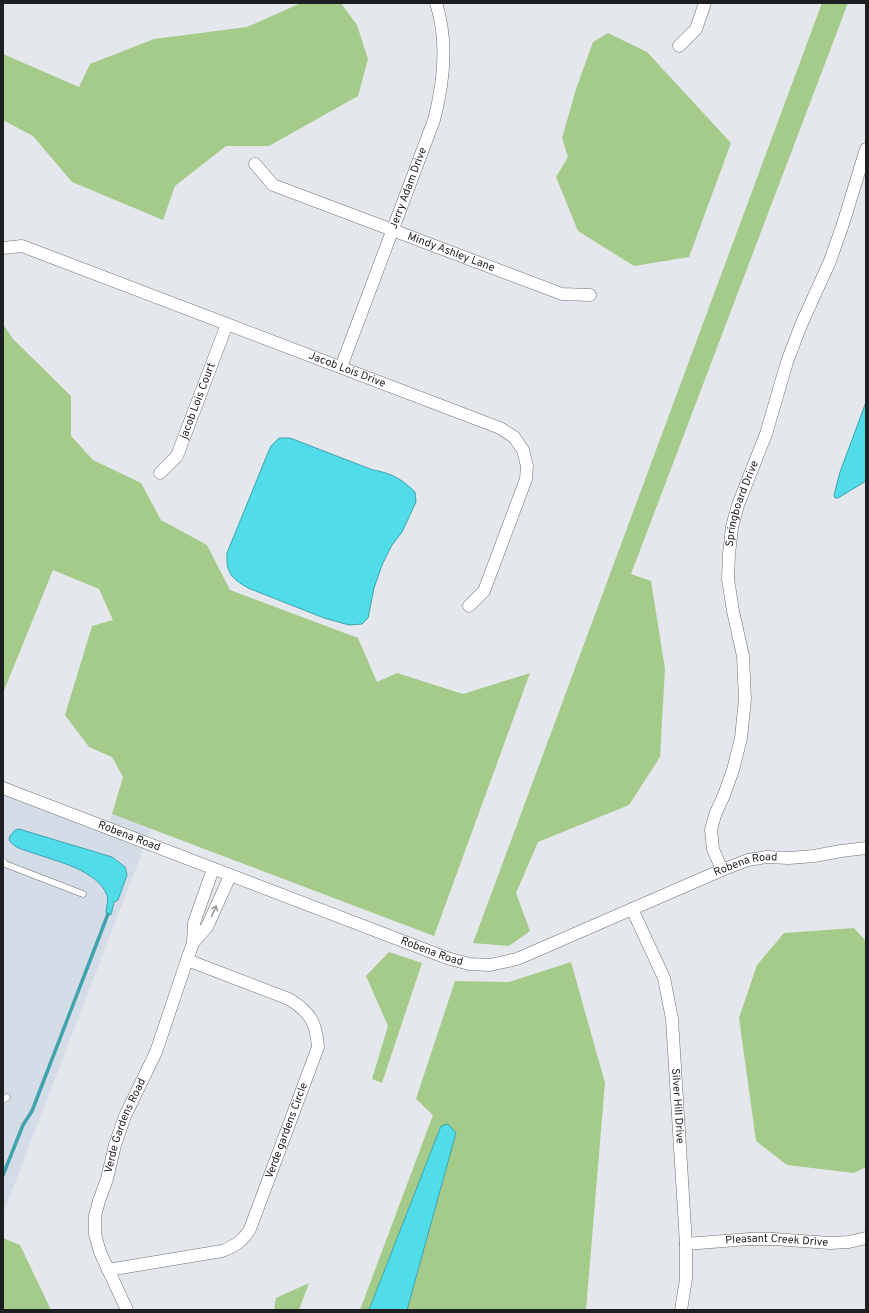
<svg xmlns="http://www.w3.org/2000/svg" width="869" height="1313" font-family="Overpass,sans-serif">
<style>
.built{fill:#d4dce7}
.green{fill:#a5cb8b}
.water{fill:#50dce8;stroke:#41a3ac}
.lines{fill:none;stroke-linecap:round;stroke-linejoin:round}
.stream{stroke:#41a3ac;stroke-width:3.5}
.lane-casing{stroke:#6e7175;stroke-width:7}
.street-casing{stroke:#6e7175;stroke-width:13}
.lane{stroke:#fff;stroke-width:6}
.street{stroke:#fff;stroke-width:12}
.oneway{stroke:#9a9a9b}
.labels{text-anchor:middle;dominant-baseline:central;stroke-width:3.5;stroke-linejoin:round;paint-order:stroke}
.street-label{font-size:11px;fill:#1e1f20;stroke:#f1f5f9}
</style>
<rect width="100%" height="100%" fill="#e4e7ec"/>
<path class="built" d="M 3,782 L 109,822 L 112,814 L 151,829 L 3,1214 Z"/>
<path class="green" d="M 301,3 L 341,3 L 357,25 L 368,59 L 358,96 L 269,146 L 226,146 L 175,186 L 163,220 L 72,182 L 33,136 L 3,120 L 3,28 L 3,54 L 79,87 L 90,64 L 154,39 L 247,27 Z
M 822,3 L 848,3 L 631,574 L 651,581 L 665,669 L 660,757 L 629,805 L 538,842 L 516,893 L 530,931 L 509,946 L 473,943 Z
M 608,33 L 647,52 L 731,143 L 689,257 L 634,266 L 578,231 L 556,177 L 568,157 L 562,138 L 576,89 L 593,42 Z
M 3,324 L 13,339 L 71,396 L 71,436 L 93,460 L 141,483 L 161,520 L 207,545 L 230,590 L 358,638 L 377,682 L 397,673 L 463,694 L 530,673 L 434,936 L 112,814 L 123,777 L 112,757 L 89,747 L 65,715 L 92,626 L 113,620 L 99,589 L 53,570 L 3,693 Z
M 854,928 L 866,941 L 866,1167 L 854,1173 L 787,1165 L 756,1141 L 739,1018 L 757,965 L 784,933 Z
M 389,952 L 422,963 L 382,1083 L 372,1079 L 388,1026 L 366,976 Z
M 571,962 L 605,1083 L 586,1310 L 407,1310 L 456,1133 L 441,1126 L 369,1310 L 360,1310 L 433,1115 L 416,1099 L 455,981 L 509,982 Z
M 3,1238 L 20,1245 L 51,1310 L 3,1310 Z
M 309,1283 L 299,1310 L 274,1310 L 276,1298 Z"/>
<path class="water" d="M 866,402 L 866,481 L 838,498 L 835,498 L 834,495 L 840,472 Z
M 279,438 L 290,438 L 373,470 C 391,473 402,479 415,492 L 416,502 L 402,532 L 392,545 L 382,565 L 374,588 L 368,618 L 362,624 L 349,625 L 324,618 L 248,588 C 231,578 226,573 227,553 L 267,455 L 271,446 Z
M 19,829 L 112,857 L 125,867 L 127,875 L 118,900 L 114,902 L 111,915 L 106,913 C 106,908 109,899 107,895 C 97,870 56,861 33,853 C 25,850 14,848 9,840 L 10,836 L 15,830 Z
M 448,1124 L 456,1133 L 407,1310 L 369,1310 L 441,1126 Z"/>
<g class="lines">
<path class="stream" d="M 3,1175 L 23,1125 L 32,1111 L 108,914"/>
<defs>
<path id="lane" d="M 3,861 L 5,864 L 83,894
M 3,1100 L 7,1097"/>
<g id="street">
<path d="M 679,46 L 696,29 L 705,3"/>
<path id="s1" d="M 255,164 L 273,185 L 562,294 L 590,295"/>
<path id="s2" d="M 3,248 L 22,246 L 500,428 L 514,437 L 523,450 L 527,466 L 526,479 L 484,591 L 469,606"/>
<path id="s3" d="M 341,367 L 434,120 C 444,82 448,40 436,3"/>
<path id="s4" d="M 160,473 L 177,456 L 227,324"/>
<path id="s5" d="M 3,788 L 447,958 L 469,964 L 490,965 L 517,959 L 722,870 L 748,860 L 767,857 L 789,858 L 814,856 L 841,851 L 866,848"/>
<path id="s6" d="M 722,870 L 713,849 L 711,830 L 715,815 L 724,795 L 733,770 L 741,738 L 745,699 L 743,656 L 733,611 L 728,579 L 729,554 L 732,527 L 738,505 L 766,434 L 787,362 L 801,325 L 830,261 L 843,224 L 866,149"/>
<path id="s7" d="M 632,909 L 664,978 L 672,1019 L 686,1244 L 686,1279 L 681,1310"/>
<path d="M 193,943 L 207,927 L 230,876"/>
<path id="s8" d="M 686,1244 L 749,1239 L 774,1239 L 830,1243 L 849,1242 L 866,1238"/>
<path id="s9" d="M 108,1270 L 222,1251 C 235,1246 243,1241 250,1229 L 318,1047 C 316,1022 311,1013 289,999 L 187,960"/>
<path id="s10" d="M 127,1310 L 100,1252 L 95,1234 L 95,1216 L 99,1201 L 107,1179 L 115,1145 L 125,1116 L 156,1052 L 187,960 L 193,943 L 194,923 L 213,869"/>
</g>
</defs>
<use href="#lane" class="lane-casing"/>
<use href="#street" class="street-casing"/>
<use href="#lane" class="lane"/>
<use href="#street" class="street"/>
</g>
<defs><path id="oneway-shaft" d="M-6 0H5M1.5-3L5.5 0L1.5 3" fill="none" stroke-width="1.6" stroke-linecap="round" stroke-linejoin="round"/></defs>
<use class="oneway" href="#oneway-shaft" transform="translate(214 911) rotate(-66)"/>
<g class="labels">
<g class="street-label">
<text stroke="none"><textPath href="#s3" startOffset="191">Jerry Adam Drive</textPath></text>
<text stroke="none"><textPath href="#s1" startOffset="218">Mindy Ashley Lane</textPath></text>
<text stroke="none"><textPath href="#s2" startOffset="367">Jacob Lois Drive</textPath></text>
<text stroke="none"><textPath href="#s4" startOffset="83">jacob Lois Court</textPath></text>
<text stroke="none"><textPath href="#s6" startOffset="377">Springboard Drive</textPath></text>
<text stroke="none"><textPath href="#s5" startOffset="135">Robena Road</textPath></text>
<text stroke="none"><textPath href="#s5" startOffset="795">Robena Road</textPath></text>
<text stroke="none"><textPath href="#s5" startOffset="459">Robena Road</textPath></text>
<text stroke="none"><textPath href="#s7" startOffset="205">Silver Hill Drive</textPath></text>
<text stroke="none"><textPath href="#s10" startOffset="196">Verde Gardens Road</textPath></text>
<text stroke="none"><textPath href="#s9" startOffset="257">Verde gardens Circle</textPath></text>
<text stroke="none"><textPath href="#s8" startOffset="91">Pleasant Creek Drive</textPath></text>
</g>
</g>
<rect width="869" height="1313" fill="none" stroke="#1e1f20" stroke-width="8"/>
</svg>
